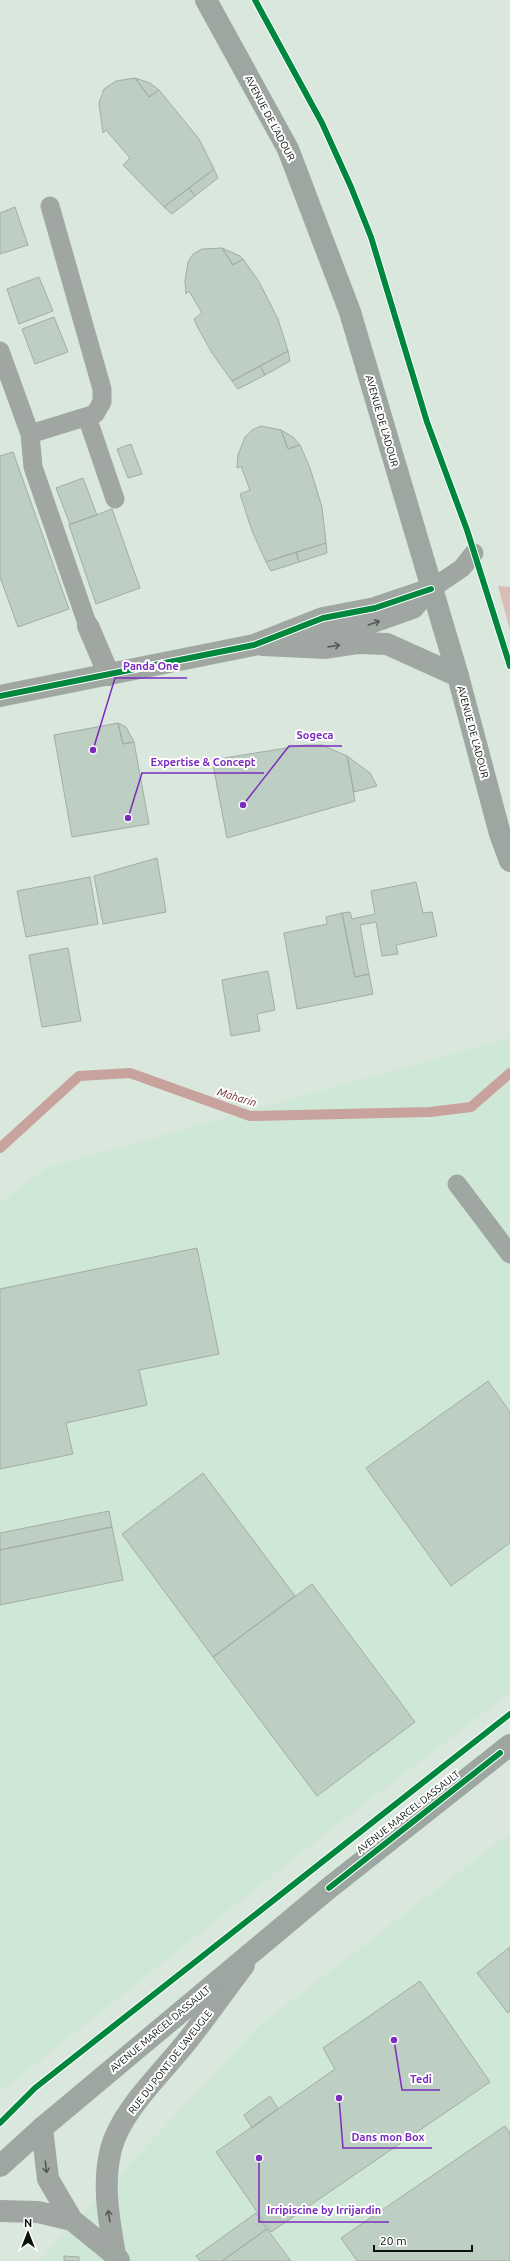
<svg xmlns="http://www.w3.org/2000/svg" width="510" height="2261" font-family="Ubuntu,sans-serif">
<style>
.built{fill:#cfe7d6}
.forest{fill:#dabdb6}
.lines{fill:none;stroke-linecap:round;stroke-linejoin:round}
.stream{stroke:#c8a29c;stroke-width:10}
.building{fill:#bdcec2;stroke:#a3ada5}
.service{stroke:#a0a6a2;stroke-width:19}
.minor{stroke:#a0a6a2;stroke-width:22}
.tertiary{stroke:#a0a6a2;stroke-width:22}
.secondary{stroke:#9ea6a1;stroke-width:22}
.cycleway-casing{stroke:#fff;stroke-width:8}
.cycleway{stroke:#00873e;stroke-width:6}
.oneway{stroke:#545c57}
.labels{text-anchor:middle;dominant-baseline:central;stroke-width:4;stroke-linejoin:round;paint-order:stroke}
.street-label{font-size:10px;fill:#09120c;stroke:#fff}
.water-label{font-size:11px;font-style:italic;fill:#681d1f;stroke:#fff}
.leader{fill:none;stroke:#7b2cbf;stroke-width:1.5}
.callout-dot{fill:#7b2cbf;stroke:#fff;stroke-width:1.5}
.callout-label{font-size:11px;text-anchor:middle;font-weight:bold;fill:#7b2cbf;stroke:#fff;stroke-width:4;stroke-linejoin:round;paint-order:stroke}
</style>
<rect width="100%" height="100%" fill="#d9e7dd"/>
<path class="built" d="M 510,1038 L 510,1693 L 326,1833 L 0,2092 L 0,1203 L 46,1168 Z
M 510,1833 L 510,2261 L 39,2261 L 260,2025 Z"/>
<path class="forest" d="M 498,586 L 510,587 L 510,630 Z"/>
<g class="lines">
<path class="stream" d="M 0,1148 L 79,1076 L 130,1073 L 250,1116 L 430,1112 L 471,1107 L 510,1073"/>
</g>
<path class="building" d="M 135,78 L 149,97 L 159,90 L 199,139 L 214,169 L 164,207 L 123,165 L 130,158 L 106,130 L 103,133 L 99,103 L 104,89 L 116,81 Z
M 135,78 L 150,83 L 159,90 L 149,97 Z
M 214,169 L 218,178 L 195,196 L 189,188 Z
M 189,188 L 195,196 L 172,214 L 164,207 Z
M 15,207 L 28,245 L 0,254 L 0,213 Z
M 222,248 L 233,265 L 243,259 L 258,280 L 278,319 L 288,351 L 232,381 L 212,353 L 197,326 L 194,319 L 202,313 L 189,291 L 186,294 L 185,281 L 188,262 L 193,254 L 202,249 Z
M 222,248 L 240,256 L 243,259 L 233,265 Z
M 39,277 L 53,311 L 19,324 L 7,289 Z
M 54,317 L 68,352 L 35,364 L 22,329 Z
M 288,351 L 290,361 L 265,375 L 260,366 Z
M 260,366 L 265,375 L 238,389 L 232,381 Z
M 261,426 L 281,430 L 288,449 L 300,445 L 310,468 L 322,507 L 326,543 L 266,562 L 252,531 L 240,494 L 250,490 L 241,466 L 237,468 L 238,455 L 245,437 L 252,430 Z
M 281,430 L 293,437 L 300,445 L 288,449 Z
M 131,444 L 142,474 L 128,478 L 117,449 Z
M 13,452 L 69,609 L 18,627 L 0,577 L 0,456 Z
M 83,478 L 97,515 L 70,524 L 56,488 Z
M 112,509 L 140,588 L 96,604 L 69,525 Z
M 326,543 L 327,553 L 299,562 L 296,552 Z
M 296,552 L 299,562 L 271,571 L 266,562 Z
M 118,723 L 126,727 L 134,742 L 123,744 Z
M 118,723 L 123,744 L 134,742 L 149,824 L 72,837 L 54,735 Z
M 305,745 L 322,745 L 347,756 L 355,801 L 227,838 L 212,760 Z
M 347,756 L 370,773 L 377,786 L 354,792 Z
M 157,858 L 166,912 L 103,924 L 94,876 Z
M 90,877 L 98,924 L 26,937 L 17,891 Z
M 416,882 L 423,913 L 432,912 L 437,936 L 396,945 L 398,954 L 382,956 L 376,922 L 360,925 L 369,974 L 355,977 L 342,913 L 350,912 L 352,919 L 375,914 L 371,891 Z
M 342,913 L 355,977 L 369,974 L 373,994 L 297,1009 L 284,933 L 327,924 L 326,917 Z
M 68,948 L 81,1021 L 42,1027 L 29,955 Z
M 268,971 L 275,1010 L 257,1014 L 260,1031 L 231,1036 L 222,980 Z
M 197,1248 L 219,1354 L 139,1370 L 147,1405 L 66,1423 L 73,1454 L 0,1469 L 0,1289 Z
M 488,1381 L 510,1412 L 510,1543 L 451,1586 L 366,1468 Z
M 203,1473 L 295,1596 L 213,1657 L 122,1534 Z
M 109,1511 L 112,1527 L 0,1550 L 0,1533 Z
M 112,1527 L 123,1580 L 0,1605 L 0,1550 Z
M 312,1584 L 415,1722 L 317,1796 L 213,1657 Z
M 510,1947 L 510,2011 L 508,2013 L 477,1973 Z
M 420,1981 L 490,2082 L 271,2232 L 216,2152 L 335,2069 L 323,2048 Z
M 270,2096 L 278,2109 L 252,2128 L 244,2115 Z
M 505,2126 L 510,2133 L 510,2261 L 357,2261 L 341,2238 Z
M 256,2213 L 267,2229 L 222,2261 L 200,2261 L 196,2256 Z
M 267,2229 L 291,2261 L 222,2261 Z
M 64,2256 L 79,2257 L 79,2261 L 64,2261 Z"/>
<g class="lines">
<path class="service" d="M 0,351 L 30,434 L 33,467 L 88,626
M 87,417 L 115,499
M 30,434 L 95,414 L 102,402 L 102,389 L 50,206
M 283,640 L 366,626 L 414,609 L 431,589 L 462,568 L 474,553
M 457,1184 L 510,1254"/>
<path class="minor" d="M 88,626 L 109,675
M 42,2128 L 48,2179 L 72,2220
M 0,2211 L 38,2212 L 72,2220 L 115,2255 L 119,2260
M 115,2255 C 109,2219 102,2185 111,2149 C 121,2110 163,2072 188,2040 C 207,2016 225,1990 244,1965"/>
<path class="tertiary" d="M 263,645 L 326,648 L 358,643 L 387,644 L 458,676
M 0,696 L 254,645 L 323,618 L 375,608 L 431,589"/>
<path class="secondary" d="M 206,0 L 288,149 L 350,312 L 458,676 L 500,834 L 510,861
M 0,2166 L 42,2128 L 329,1888 L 510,1745"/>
<defs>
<path id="cycleway" d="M 255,0 L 322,123 L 351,187 L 371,237 L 427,422 L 467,530 L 510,666
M 0,696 L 254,645 L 323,618 L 375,608 L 431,589
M 329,1888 L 500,1753
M 0,2123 L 35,2088 L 510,1714"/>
</defs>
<use href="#cycleway" class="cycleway-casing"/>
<use href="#cycleway" class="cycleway"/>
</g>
<defs><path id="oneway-shaft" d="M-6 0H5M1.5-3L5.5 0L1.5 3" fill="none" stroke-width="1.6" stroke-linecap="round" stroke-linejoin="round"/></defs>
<g class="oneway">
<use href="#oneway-shaft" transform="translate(374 623) rotate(-19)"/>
<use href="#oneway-shaft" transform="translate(334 646) rotate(-8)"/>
<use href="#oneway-shaft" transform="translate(46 2167) rotate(83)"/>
<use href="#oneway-shaft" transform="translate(109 2216) rotate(-99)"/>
</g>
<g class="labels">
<g class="street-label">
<text transform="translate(270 118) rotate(62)">AVENUE DE L'ADOUR</text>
<text transform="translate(382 421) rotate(74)">AVENUE DE L'ADOUR</text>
<text transform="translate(473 732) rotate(75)">AVENUE DE L'ADOUR</text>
<text transform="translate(408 1812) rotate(-38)">AVENUE MARCEL DASSAULT</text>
<text transform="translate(160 2029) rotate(-40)">AVENUE MARCEL DASSAULT</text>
<text transform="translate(170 2062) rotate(-52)">RUE DU PONT DE L'AVEUGLE</text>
</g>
<g class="water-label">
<text transform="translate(237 1097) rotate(17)">Maharin</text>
</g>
</g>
<path class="leader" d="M93 750L115 678H187M243 805L289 746H342M128 818L142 773H264M394 2040L402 2090H440M339 2098L343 2148H432M259 2158L259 2222H389"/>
<g class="callout-dot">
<circle cx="93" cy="750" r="4"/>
<circle cx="243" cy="805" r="4"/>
<circle cx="128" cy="818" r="4"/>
<circle cx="394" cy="2040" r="4"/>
<circle cx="339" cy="2098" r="4"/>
<circle cx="259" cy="2158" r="4"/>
</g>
<g class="callout-label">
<text x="151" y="670">Panda One</text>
<text x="315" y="739">Sogeca</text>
<text x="203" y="766">Expertise &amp; Concept</text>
<text x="421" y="2083">Tedi</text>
<text x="388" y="2141">Dans mon Box</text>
<text x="324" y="2214">Irripiscine by Irrijardin</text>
</g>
<g transform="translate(28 2233)" stroke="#ffffff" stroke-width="3" paint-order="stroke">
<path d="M0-3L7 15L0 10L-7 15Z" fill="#09120c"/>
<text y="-6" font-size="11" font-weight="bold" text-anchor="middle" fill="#09120c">N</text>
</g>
<path d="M374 2245v6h98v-6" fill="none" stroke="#09120c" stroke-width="2"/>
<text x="380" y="2245" font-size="12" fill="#09120c" stroke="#ffffff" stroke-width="3" paint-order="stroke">20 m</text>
</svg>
